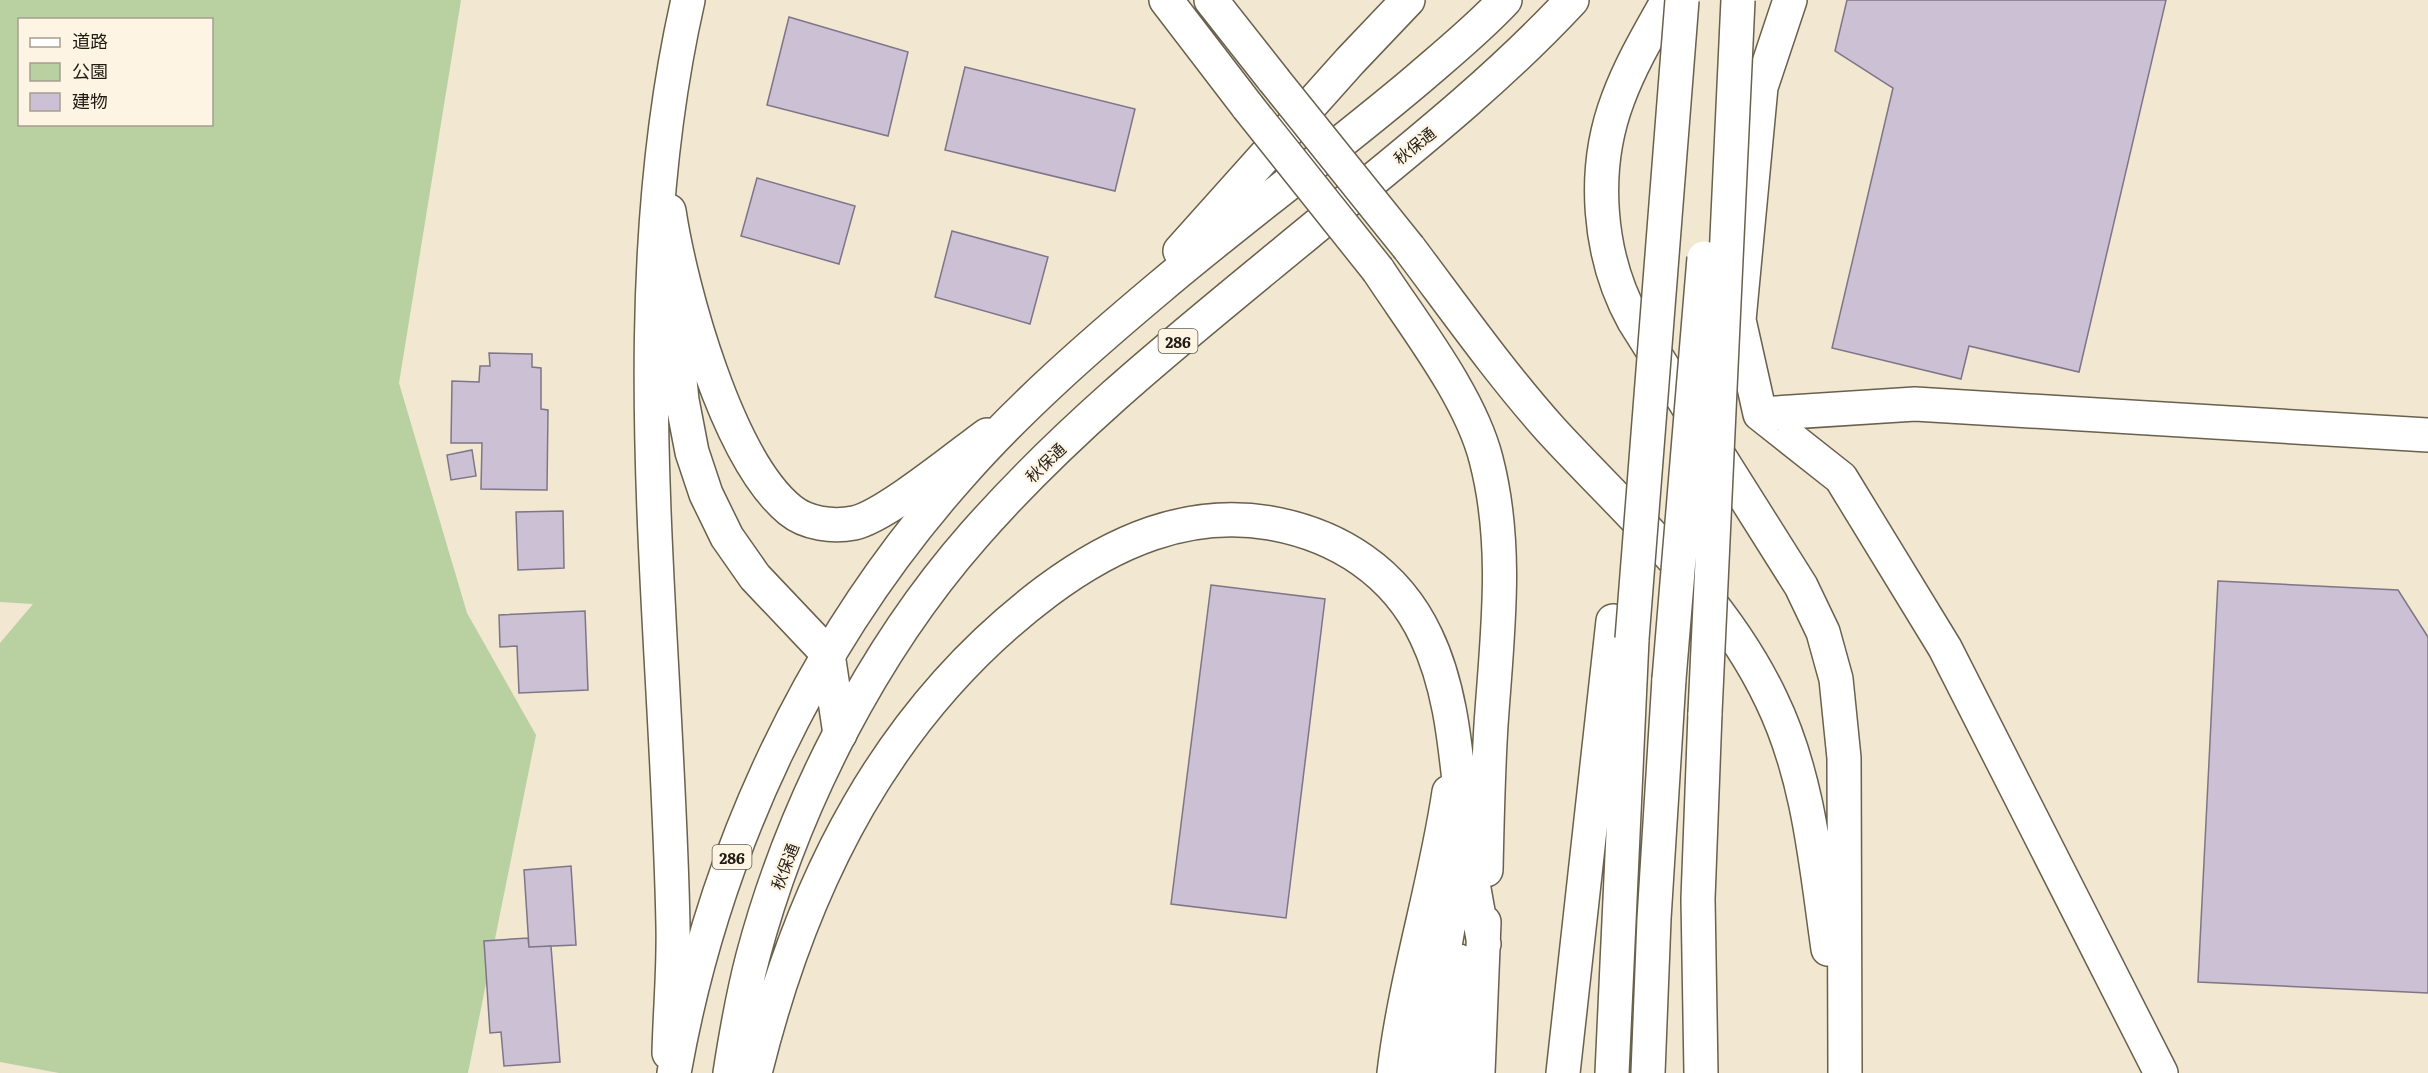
<svg xmlns="http://www.w3.org/2000/svg" width="2428" height="1073" font-family="Literata,'Noto Sans JP',serif">
<style>
.green{fill:#b9d0a1;fill-rule:evenodd}
.building{fill:#cbc0d4;stroke:#7f7588;stroke-width:1.5}
.lines{fill:none;stroke-linecap:round;stroke-linejoin:round}
.minor-casing{stroke:#69604d;stroke-width:36}
.highway-casing{stroke:#69604d;stroke-width:36}
.minor{stroke:#fff;stroke-width:33}
.highway{stroke:#fff;stroke-width:33}
.highway-bridge-casing{stroke:#69604d;stroke-width:36;stroke-linecap:butt}
.highway-bridge{stroke:#fff;stroke-width:33}
.labels{text-anchor:middle;dominant-baseline:central;stroke-width:4.5;stroke-linejoin:round;paint-order:stroke}
.shield{fill:#fdf4e3;stroke:#625d52;stroke-width:1.5}
.shield-label{font-size:15px;font-weight:bold;fill:#201c14}
.street-label{font-size:16px;fill:#201c14;stroke:#fdf4e3}
</style>
<rect width="100%" height="100%" fill="#f2e7d1"/>
<path class="green" d="M 0,0 L 461,0 L 399,383 L 467,613 L 536,735 L 468,1073 L 59,1073 L 0,1062 L 0,643 L 33,604 L 0,602 ZM 20,20 L 212,20 L 212,124 L 20,124 Z"/>
<path class="building" d="M 1847,0 L 2166,0 L 2079,372 L 1969,346 L 1961,379 L 1832,348 L 1893,88 L 1835,51 Z
M 789,17 L 908,52 L 888,136 L 767,105 Z
M 965,67 L 1135,109 L 1115,191 L 945,150 Z
M 757,178 L 855,206 L 839,264 L 741,236 Z
M 952,231 L 1048,257 L 1030,324 L 935,297 Z
M 489,353 L 532,354 L 532,367 L 541,368 L 541,409 L 548,410 L 547,490 L 481,489 L 482,443 L 451,443 L 452,381 L 479,382 L 480,366 L 490,366 Z
M 472,450 L 476,476 L 451,480 L 447,455 Z
M 563,511 L 564,568 L 518,570 L 516,512 Z
M 2218,581 L 2398,590 L 2428,637 L 2428,993 L 2198,982 Z
M 1211,585 L 1325,599 L 1286,918 L 1171,904 Z
M 585,611 L 588,690 L 519,693 L 517,646 L 500,647 L 499,615 Z
M 571,866 L 576,945 L 529,947 L 524,870 Z
M 528,938 L 529,947 L 551,946 L 560,1062 L 504,1066 L 501,1032 L 490,1033 L 484,941 Z"/>
<g class="lines">
<defs>
<path id="minor" d="M 1790,0 L 1761,87 L 1739,320 L 1760,414 L 1841,478 L 1945,648 L 2161,1073
M 669,211 C 681,290 727,458 790,510 C 807,524 833,527 854,523 C 884,517 958,456 987,435
M 671,293 L 682,400 L 692,452 L 706,494 L 727,537 L 755,577 L 828,654 L 840,734
M 1760,414 L 1915,404 L 2428,435
M 669,1053 C 670,1011 674,968 673,926 C 667,618 619,304 688,0"/>
<path id="highway" d="M 1166,0 L 1248,107
M 1211,0 L 1274,80
M 1668,0 C 1650,32 1631,64 1618,99 C 1591,170 1598,256 1634,321 L 1801,586 L 1823,632 L 1836,679 L 1844,758 L 1845,1073
M 1409,248 C 1455,309 1500,373 1551,430 C 1629,515 1721,593 1771,699 C 1809,777 1816,865 1828,949
M 1180,251 L 1350,61 L 1408,0
M 1378,270 C 1414,325 1470,396 1486,459 C 1509,547 1497,636 1491,725 C 1488,773 1487,822 1486,870
M 674,1073 C 713,852 811,642 961,474 C 1021,406 1091,345 1160,287 C 1244,216 1333,151 1417,80 C 1447,54 1478,29 1505,0
M 730,1073 C 736,1034 743,994 753,956 C 793,806 872,651 974,535 C 1073,422 1193,328 1308,233 C 1399,158 1492,86 1572,0
M 755,1073 C 802,882 887,711 1047,591 C 1113,542 1187,509 1270,523 C 1338,535 1396,572 1426,636 C 1454,694 1456,762 1464,825 C 1469,865 1477,905 1484,944
M 1394,1073 C 1405,978 1435,887 1449,792
M 1423,1073 L 1461,853
M 1452,1073 L 1459,961
M 1478,1073 L 1484,922
M 1563,1073 L 1613,621
M 1612,1073 L 1632,639
M 1648,1073 L 1654,919 L 1669,679
M 1701,1073 L 1698,899 L 1705,713"/>
</defs>
<use href="#minor" class="minor-casing"/>
<use href="#highway" class="highway-casing"/>
<use href="#minor" class="minor"/>
<use href="#highway" class="highway"/>
<defs>
<path id="highway-bridge" d="M 1274,80 L 1409,248
M 1248,107 L 1378,270
M 1632,639 L 1682,0
M 1669,679 L 1704,258
M 1705,713 L 1738,0"/>
</defs>
<use href="#highway-bridge" class="highway-bridge-casing"/>
<use href="#highway-bridge" class="highway-bridge"/>
</g>
<g class="labels">
<g class="shield">
<rect x="1158.5" y="329" width="39" height="24" rx="4.5"/>
<rect x="712.5" y="845" width="39" height="24" rx="4.5"/>
</g>
<g class="shield-label">
<text x="1178" y="341">286</text>
<text x="732" y="857">286</text>
</g>
<g class="street-label">
<text transform="translate(1414 145) rotate(-39)">秋保通</text>
<text transform="translate(1045 462) rotate(-44)">秋保通</text>
<text transform="translate(784 866) rotate(-69)">秋保通</text>
</g>
</g>
<rect x="18" y="18" width="195" height="108" fill="#fdf4e3" stroke="#a59e90" stroke-width="1.5"/>
<rect x="30" y="38" width="30" height="9" fill="#ffffff" stroke="#a59e90" stroke-width="1.5"/>
<text x="72" y="48" font-size="18" fill="#201c14">道路</text>
<rect x="30" y="63" width="30" height="18" fill="#b9d0a1" stroke="#a59e90" stroke-width="1.5"/>
<text x="72" y="78" font-size="18" fill="#201c14">公園</text>
<rect x="30" y="93" width="30" height="18" fill="#cbc0d4" stroke="#a59e90" stroke-width="1.5"/>
<text x="72" y="108" font-size="18" fill="#201c14">建物</text>
</svg>
